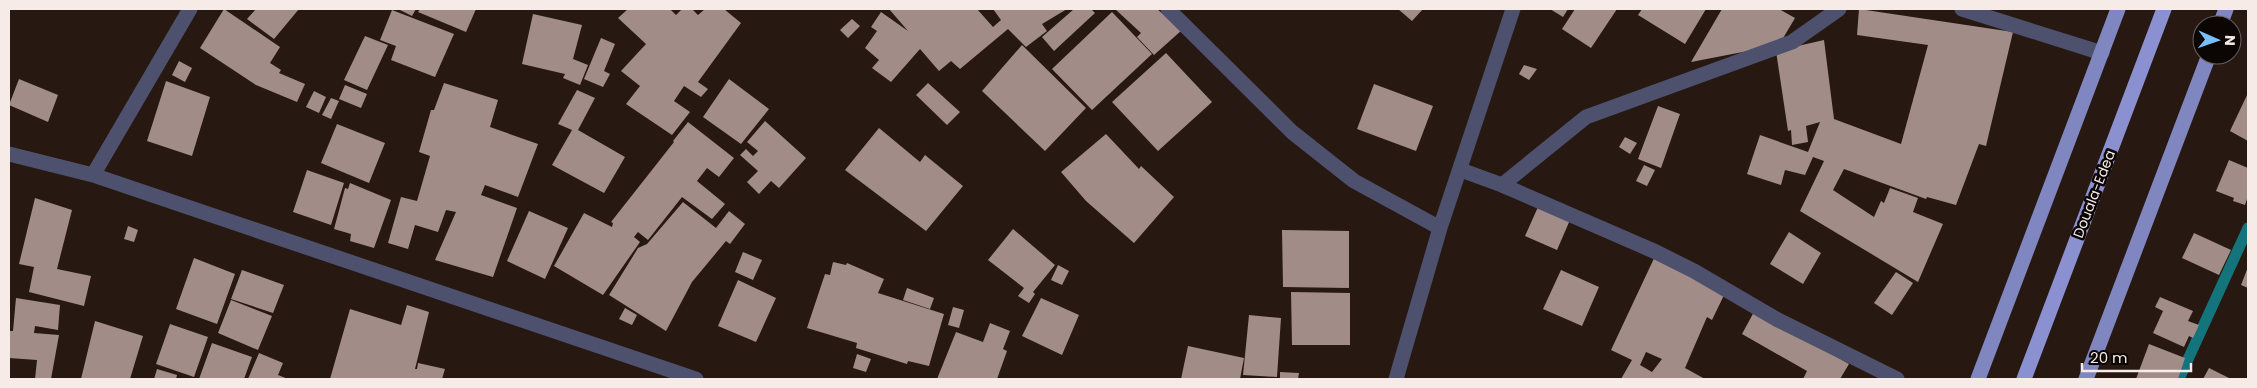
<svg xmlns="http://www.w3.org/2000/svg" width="2257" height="388" font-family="Poppins,sans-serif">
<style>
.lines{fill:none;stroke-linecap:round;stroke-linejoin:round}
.stream{stroke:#13747c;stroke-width:11}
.building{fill:#a28c88;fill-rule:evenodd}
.minor{stroke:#4e516d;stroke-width:15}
.primary{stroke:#8086c0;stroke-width:15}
.trunk{stroke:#8a90d0;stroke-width:15}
.labels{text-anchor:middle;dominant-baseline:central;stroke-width:5;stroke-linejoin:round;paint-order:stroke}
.street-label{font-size:14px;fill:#f7ebe7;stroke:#0b0504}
</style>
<rect width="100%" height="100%" fill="#271812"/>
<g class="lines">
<path class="stream" d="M 2179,379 L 2248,228"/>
</g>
<path class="building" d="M 224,9 L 280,47 L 270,63 L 281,70 L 279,73 L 305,84 L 297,102 L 256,85 L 200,48 Z
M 256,9 L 299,9 L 274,39 L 247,19 Z
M 398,9 L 416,9 L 412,16 Z
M 420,9 L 476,9 L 466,32 L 418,12 Z
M 628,9 L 670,9 L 676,15 L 682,9 L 692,9 L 698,15 L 705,9 L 724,9 L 741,23 L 698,82 L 708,89 L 701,97 L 684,86 L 674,101 L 690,112 L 672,135 L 626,104 L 640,86 L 621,71 L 646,44 L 618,18 Z
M 889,9 L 977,9 L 993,27 L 1001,20 L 993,9 L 1067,9 L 1042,24 L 1047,31 L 1026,47 L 1008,29 L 960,69 L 951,61 L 939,71 L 920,49 L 891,82 L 872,68 L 879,60 L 865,48 L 877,31 L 871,27 L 881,12 L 908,31 Z
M 1074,9 L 1091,9 L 1095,13 L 1054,51 L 1042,37 Z
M 1115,9 L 1157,9 L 1182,30 L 1154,55 L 1137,37 L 1141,33 Z
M 1398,9 L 1423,9 L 1412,21 Z
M 1550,9 L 1568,9 L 1563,17 Z
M 1575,9 L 1617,9 L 1591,48 L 1562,29 Z
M 1642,9 L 1706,9 L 1685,44 L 1638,15 Z
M 1722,9 L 1779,9 L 1795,18 L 1779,45 L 1691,62 Z
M 1859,9 L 2013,32 L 1986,146 L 1979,144 L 1956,205 L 1927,197 L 1926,199 L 1844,169 L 1833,190 L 1874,217 L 1881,201 L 1884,203 L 1890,188 L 1918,198 L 1913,212 L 1943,224 L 1918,282 L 1800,211 L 1824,161 L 1813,157 L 1805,175 L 1785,170 L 1781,185 L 1747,174 L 1760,135 L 1808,152 L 1820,122 L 1806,126 L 1808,142 L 1792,145 L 1791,130 L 1788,131 L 1776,51 L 1824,40 L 1834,119 L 1901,144 L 1928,45 L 1857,35 Z
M 392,10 L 454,34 L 435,77 L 391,60 L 396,46 L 380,40 Z
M 1112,12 L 1152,54 L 1092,110 L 1052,69 Z
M 533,14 L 582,25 L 573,59 L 588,65 L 580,85 L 563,78 L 565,74 L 522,64 Z
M 852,19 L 860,26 L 848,38 L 840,30 Z
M 365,36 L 388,45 L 367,90 L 344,80 Z
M 601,38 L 615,44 L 604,71 L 610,74 L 603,87 L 584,79 Z
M 1022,45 L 1086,108 L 1045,151 L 982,91 Z
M 1166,53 L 1212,102 L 1158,151 L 1112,102 Z
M 179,61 L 192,68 L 185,82 L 172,75 Z
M 1524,65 L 1537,69 L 1529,80 L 1519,74 Z
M 19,79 L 58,95 L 48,122 L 9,105 Z
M 729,79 L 769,109 L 741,144 L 703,117 Z
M 166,81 L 210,97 L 192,156 L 147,141 Z
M 444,83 L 498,100 L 490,127 L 538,144 L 518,197 L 485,185 L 481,195 L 517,208 L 493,277 L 435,260 L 456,212 L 446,210 L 438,232 L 415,225 L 408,249 L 388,243 L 401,197 L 417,201 L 430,156 L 419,152 L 431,110 L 434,110 Z
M 928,83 L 960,112 L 947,125 L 916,95 Z
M 1374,84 L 1433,106 L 1416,151 L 1357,129 Z
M 345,85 L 367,94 L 361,108 L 339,99 Z
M 577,90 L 595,98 L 578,130 L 625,157 L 604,193 L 552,165 L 572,130 L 558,124 Z
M 314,91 L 326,97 L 319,113 L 306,107 Z
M 2248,93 L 2248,141 L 2230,131 Z
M 331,98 L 339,101 L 331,119 L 322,115 Z
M 1658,106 L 1680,114 L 1661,168 L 1638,159 Z
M 765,121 L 806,158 L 779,188 L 771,181 L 759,194 L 747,182 L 758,171 L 740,155 L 746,149 L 753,156 L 758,151 L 747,142 Z
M 688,122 L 734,158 L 719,177 L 707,168 L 697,181 L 725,204 L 712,219 L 682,197 L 648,240 L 638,232 L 634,237 L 640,242 L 603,295 L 554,266 L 584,213 L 612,227 L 613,223 L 611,222 L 674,142 L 673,141 Z
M 337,124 L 385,143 L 369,183 L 321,163 Z
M 879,128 L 920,162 L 925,155 L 963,186 L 926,231 L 845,170 Z
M 1106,134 L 1139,169 L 1141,166 L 1174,197 L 1134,243 L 1086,201 L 1061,172 Z
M 1625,137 L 1637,143 L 1630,154 L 1619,147 Z
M 2229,160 L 2248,168 L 2248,196 L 2245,205 L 2233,201 L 2234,198 L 2216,191 Z
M 1644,165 L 1655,170 L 1647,186 L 1636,181 Z
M 307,170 L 344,183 L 331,225 L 293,212 Z
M 350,183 L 391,200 L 374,248 L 350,241 L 351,234 L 334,229 L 345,188 L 348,189 Z
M 35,198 L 72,210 L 57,269 L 91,276 L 84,306 L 29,292 L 34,267 L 19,264 Z
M 683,202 L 716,228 L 729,211 L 745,224 L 730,244 L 726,241 L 692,282 L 666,331 L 609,295 L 638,248 L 647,244 Z
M 1538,207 L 1570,220 L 1557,250 L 1525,236 Z
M 529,211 L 568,228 L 545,279 L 507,261 Z
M 128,226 L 138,230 L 134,242 L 124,239 Z
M 1013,229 L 1055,265 L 1033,292 L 1035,294 L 1029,303 L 1018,296 L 1024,288 L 988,260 Z
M 1282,230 L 1349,231 L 1349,288 L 1283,287 Z
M 1789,232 L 1821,253 L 1803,284 L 1770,264 Z
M 2194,233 L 2231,250 L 2219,275 L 2182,258 Z
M 743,252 L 762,260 L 753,280 L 735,272 Z
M 1657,252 L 1726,291 L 1712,320 L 1707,317 L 1685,368 L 1705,379 L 1621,379 L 1632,360 L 1611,350 ZM 1646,352 L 1662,359 L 1652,372 L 1640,365 Z
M 194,258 L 235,274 L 217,324 L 176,309 Z
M 833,262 L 846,265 L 847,263 L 884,279 L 878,293 L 944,314 L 929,366 L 908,361 L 907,364 L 856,348 L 857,343 L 807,328 L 825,274 L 830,275 Z
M 1058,265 L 1069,271 L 1062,285 L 1051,280 Z
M 2248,267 L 2248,288 L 2241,285 Z
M 242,270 L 284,285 L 273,313 L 231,299 Z
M 1561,270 L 1599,287 L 1582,326 L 1543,309 Z
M 1896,272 L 1913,283 L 1892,315 L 1874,303 Z
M 738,280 L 776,298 L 756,342 L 718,326 Z
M 907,288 L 934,298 L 930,309 L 903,300 Z
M 1291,292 L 1350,293 L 1350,345 L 1292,345 Z
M 2160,297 L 2193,311 L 2188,321 L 2199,325 L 2193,338 L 2189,336 L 2184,347 L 2153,333 L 2163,311 L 2155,307 Z
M 16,298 L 60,305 L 58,330 L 35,326 L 34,333 L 59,335 L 51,379 L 35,379 L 37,360 L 9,358 L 9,331 L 13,331 Z
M 1041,298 L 1079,315 L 1062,355 L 1022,336 Z
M 231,300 L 272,316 L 258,350 L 218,333 Z
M 407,305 L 429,312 L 415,369 L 417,369 L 418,363 L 445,369 L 442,379 L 330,379 L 350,309 L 401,325 Z
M 953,307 L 964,310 L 959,328 L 948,325 Z
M 625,308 L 637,315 L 632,325 L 619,319 Z
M 1755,310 L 1849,364 L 1840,379 L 1803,379 L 1807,371 L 1742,334 Z
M 1249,315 L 1281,318 L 1277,377 L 1243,375 Z
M 95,321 L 143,336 L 130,379 L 81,379 Z
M 990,323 L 1010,331 L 1003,349 L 1007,351 L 997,379 L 937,379 L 956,332 L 983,342 Z
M 170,324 L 208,337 L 194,377 L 156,364 Z
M 212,343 L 252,357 L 244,379 L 199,379 Z
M 2149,344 L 2185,358 L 2178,379 L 2136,379 Z
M 1188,346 L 1244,358 L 1240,379 L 1181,379 Z
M 259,353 L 283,363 L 278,375 L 288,379 L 248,379 Z
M 857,354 L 871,359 L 866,372 L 853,368 Z
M 2209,368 L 2231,379 L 2203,379 Z
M 157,369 L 177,375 L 176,379 L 154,379 Z
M 1280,372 L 1299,373 L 1298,379 L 1280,379 Z"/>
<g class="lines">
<path class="minor" d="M 1168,9 L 1292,132 L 1354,181 L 1440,228
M 1962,9 L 2102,53
M 9,154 L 93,175 L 696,379
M 1461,170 L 1502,185 L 1656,252 L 1694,271 L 1778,320 L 1897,379
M 93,175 L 190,9
M 1502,185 L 1586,117 L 1792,42 L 1839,9
M 1396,379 L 1440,228 L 1513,9"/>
<path class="primary" d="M 2220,25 L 2226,9
M 1978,379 L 2118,9
M 2086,379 L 2209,55"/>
<path class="trunk" d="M 2024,379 L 2164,9"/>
</g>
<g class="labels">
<g class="street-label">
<text transform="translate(2094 194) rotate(-69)">Douala-Edea</text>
</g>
</g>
<rect width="2257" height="388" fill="none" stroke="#f7ebe7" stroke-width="20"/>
<g transform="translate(2217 40) rotate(92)"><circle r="24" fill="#0b0504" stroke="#69615f"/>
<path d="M0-4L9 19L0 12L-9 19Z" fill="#79bff8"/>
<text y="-8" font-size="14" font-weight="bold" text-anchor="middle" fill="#f7ebe7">N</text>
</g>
<path d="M2082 363v8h109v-8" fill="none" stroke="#f7ebe7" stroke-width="2.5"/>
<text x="2090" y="363" font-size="15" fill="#f7ebe7" stroke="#0b0504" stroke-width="4" paint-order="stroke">20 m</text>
</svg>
